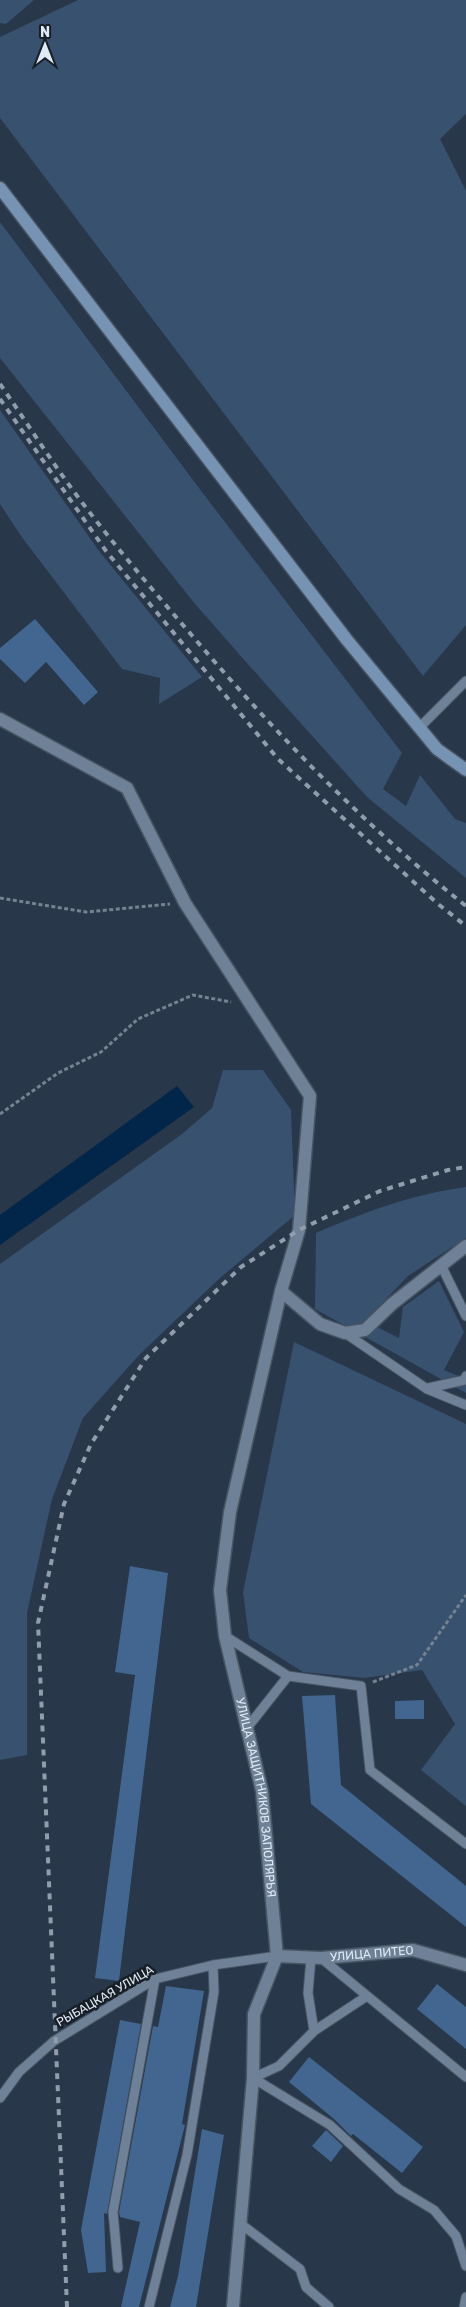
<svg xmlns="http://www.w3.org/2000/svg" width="466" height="2307" font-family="Rubik,sans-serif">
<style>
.green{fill:#38516f}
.water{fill:#02254a}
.building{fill:#42668f}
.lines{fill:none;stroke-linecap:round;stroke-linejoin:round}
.lane-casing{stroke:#465363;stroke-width:11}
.street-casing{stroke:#465363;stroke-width:15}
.secondary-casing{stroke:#465363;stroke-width:15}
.path{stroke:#758291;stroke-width:3;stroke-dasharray:4 2.5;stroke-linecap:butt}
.lane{stroke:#6f8196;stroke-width:9}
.street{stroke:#6f8196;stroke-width:12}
.secondary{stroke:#7793b3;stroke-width:12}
.rail{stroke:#919dac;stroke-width:4;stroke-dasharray:6 6;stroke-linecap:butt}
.labels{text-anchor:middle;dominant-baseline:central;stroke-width:5;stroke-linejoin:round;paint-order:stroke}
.street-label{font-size:12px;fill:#e0eaf6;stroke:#171e26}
</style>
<rect width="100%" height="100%" fill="#283749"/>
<path class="green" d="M 0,0 L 34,0 L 6,24 L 0,23 Z
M 78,0 L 466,0 L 466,114 L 440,139 L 466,191 L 466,625 L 423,676 L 0,118 L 0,37 Z
M 0,222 L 202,492 L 402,753 L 383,789 L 406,806 L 420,775 L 455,819 L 466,823 L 466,878 L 367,797 L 270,689 L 195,604 L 0,358 Z
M 0,410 L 99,551 L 202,677 L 159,704 L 160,678 L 122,669 L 21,536 L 0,504 Z
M 223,1070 L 263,1070 L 291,1110 L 295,1215 L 220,1278 L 139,1355 L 83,1418 L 52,1499 L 27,1613 L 27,1755 L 0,1760 L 0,1264 L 182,1134 L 212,1108 Z
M 466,1187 L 466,1238 L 408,1276 L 365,1321 L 399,1338 L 403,1307 L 439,1281 L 464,1332 L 444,1370 L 466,1379 L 466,1393 L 315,1309 L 316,1233 C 365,1212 413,1194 466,1187 Z
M 294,1342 L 466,1424 L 466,1806 L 421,1770 L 455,1724 L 422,1670 L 364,1678 L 303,1672 L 249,1638 L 243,1592 Z"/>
<path class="water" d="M 177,1086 L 194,1107 L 0,1245 L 0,1215 Z"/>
<path class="building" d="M 35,619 L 98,692 L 84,705 L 46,662 L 25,683 L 0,659 L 0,648 Z
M 130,1566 L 168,1573 L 119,1981 L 95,1978 L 135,1675 L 115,1672 Z
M 335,1695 L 341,1785 L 466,1886 L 466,1927 L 311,1804 L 302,1696 Z
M 424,1700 L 424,1719 L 395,1719 L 395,1701 Z
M 437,1984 L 466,2007 L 466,2049 L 417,2009 Z
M 166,1986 L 204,1991 L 182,2124 L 185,2125 L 139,2307 L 121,2307 L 140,2222 L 120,2217 L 119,2212 L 153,2026 L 158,2027 Z
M 120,2020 L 141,2024 L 107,2214 L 104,2213 L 106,2272 L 88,2273 L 81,2230 Z
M 309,2057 L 423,2147 L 402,2173 L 353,2134 L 351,2136 L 334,2119 L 289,2082 Z
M 202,2129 L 224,2135 L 196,2307 L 170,2307 L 178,2276 Z
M 326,2130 L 343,2146 L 331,2162 L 312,2146 Z"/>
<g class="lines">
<defs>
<path id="lane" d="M 419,728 L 466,681
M 441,1265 L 466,1316
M 345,1333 L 427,1389 L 466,1405
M 428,1388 L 465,1380 L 466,1376
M 225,1636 L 288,1676
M 247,1728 L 288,1676 L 361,1686 L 370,1770 L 466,1844
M 311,1958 L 308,1993 L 314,2031
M 321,1958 L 466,2077
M 253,2078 L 330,2125 L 399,2189 L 434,2210 L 456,2236 L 466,2266
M 253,2078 L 279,2066 L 314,2031 L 367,1996
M 0,2098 L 19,2072 L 54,2041 L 155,1979 L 213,1965 L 277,1956
M 241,2224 L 300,2269 L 306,2287 L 329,2307
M 118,2268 L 113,2212 L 155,1979
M 149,2307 L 187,2155 L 214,1992 L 213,1965
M 464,2307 L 466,2297"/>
<g id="street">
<path id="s1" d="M 0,719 L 127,788 L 185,903 L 310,1096 L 299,1230 L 281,1291 L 230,1512 L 220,1590 L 225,1636 L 262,1791 L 277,1956 L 254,2014 L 253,2078 L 233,2307"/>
<path d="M 281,1291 L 320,1324 L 345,1333 L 365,1330 L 392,1304 L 466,1246"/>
<path id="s2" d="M 277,1956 L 321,1958 L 413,1950 L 466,1965"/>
</g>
<path id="secondary" d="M 0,188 L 347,640 L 437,749 L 466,770"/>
</defs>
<use href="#lane" class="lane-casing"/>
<use href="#street" class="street-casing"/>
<use href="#secondary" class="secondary-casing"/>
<path class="path" d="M 0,898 L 86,912 L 170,904
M 0,1114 L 58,1073 L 101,1052 L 138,1019 L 193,995 L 231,1002
M 373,1682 L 417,1665 L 466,1595"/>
<use href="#lane" class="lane"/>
<use href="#street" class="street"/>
<use href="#secondary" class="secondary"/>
<path class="rail" d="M 0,384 C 28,424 54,466 84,505 C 119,551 157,595 195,639 C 278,736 366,827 466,906
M 0,399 L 106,551 L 278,759 L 438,904 L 466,926
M 67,2307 L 38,1623 L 64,1504 L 91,1444 L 146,1358 L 241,1267 L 299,1230 L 380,1191 L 448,1170 L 466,1167"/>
</g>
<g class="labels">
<g class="street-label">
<text stroke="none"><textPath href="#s1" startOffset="1218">УЛИЦА ЗАЩИТНИКОВ ЗАПОЛЯРЬЯ</textPath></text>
<text stroke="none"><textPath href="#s2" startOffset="95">УЛИЦА ПИТЕО</textPath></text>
<text transform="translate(105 1996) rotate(-30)">РЫБАЦКАЯ УЛИЦА</text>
</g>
</g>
<g transform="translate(45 45)" stroke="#171e26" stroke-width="4" paint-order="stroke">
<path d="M0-4L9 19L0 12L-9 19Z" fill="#e0eaf6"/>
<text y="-8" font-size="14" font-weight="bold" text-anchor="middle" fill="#e0eaf6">N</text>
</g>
</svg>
